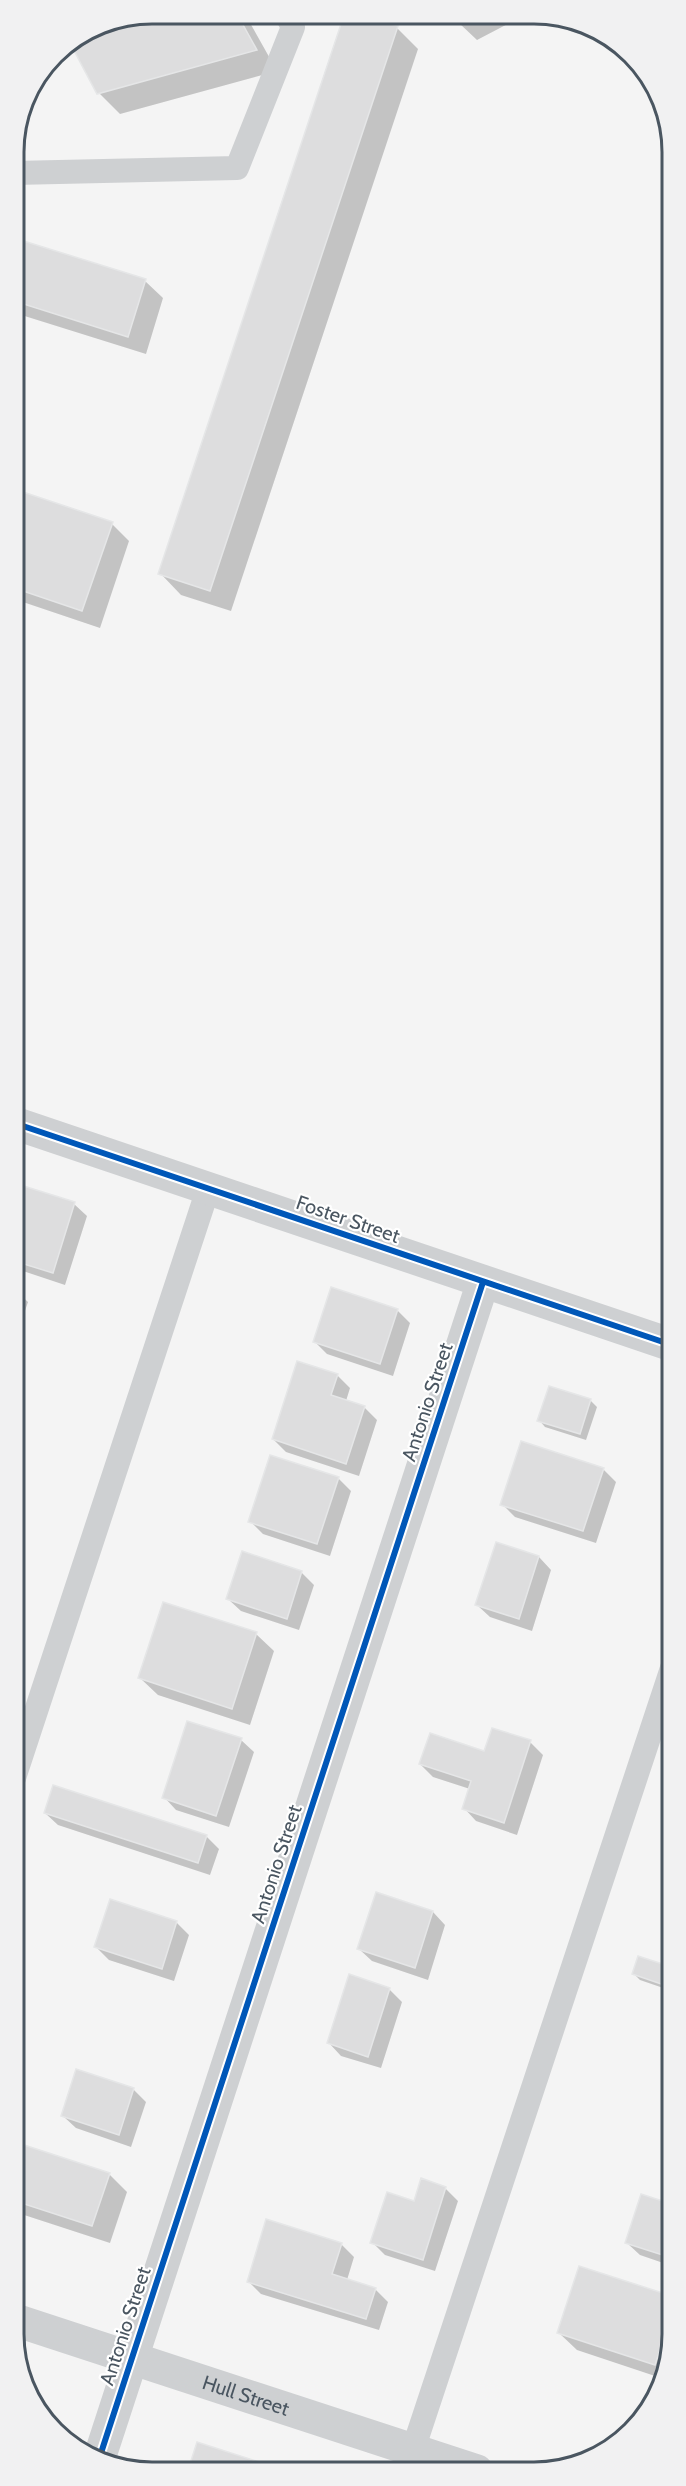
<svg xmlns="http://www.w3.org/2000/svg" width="686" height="2486" font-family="Cabin,sans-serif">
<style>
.shadow{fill:#0003}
.building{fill:#ddddde;stroke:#e5e6e7;stroke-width:1.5}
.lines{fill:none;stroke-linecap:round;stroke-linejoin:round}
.service{stroke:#ced0d2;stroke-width:24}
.minor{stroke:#ced0d2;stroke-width:33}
.tertiary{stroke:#ced0d2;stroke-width:33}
.cycleway-casing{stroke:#fff;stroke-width:10}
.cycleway{stroke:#0057b8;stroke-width:6}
.labels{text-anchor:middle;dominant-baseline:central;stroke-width:4.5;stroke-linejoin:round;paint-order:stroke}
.street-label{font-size:20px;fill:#4a5661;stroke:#fff}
.rim{fill:none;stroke:#4a5661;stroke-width:3}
</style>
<rect width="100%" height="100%" fill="#f4f4f4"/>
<path class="shadow" d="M 152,14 L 245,14 L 277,71 L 120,114 L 99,93 L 71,43 L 99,24 Z
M 346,15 L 359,15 L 397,28 L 418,49 L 231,611 L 181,595 L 160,573 Z
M 455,16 L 523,16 L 477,40 L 459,23 Z
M 14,239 L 145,281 L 163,298 L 146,354 L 15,313 Z
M 14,491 L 112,524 L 129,541 L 100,628 L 14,599 Z
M 14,1184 L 74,1204 L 87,1216 L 65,1285 L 14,1268 Z
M 14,1289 L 28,1302 L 14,1343 Z
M 397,1310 L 410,1323 L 393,1376 L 327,1354 L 314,1341 Z
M 337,1375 L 350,1388 L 346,1401 L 364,1407 L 377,1420 L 359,1476 L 286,1452 L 273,1439 Z
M 14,1388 L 23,1397 L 14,1423 Z
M 590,1400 L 597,1407 L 586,1440 L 545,1427 L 539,1420 Z
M 603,1469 L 616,1482 L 596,1543 L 515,1517 L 502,1504 Z
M 338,1478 L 351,1491 L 330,1556 L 263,1534 L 250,1521 Z
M 539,1557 L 551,1570 L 532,1631 L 490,1617 L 477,1605 Z
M 301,1572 L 314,1585 L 299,1630 L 241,1611 L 228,1599 Z
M 256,1634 L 274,1651 L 250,1725 L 158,1695 L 140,1678 Z
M 241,1740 L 254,1752 L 229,1827 L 176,1810 L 164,1797 Z
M 530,1742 L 543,1755 L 517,1835 L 476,1821 L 464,1808 L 470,1789 L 433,1777 L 420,1764 L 485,1753 Z
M 45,1813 L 206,1836 L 219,1849 L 210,1875 L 58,1825 Z
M 377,1894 L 433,1912 L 445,1925 L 428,1980 L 372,1961 L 359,1949 Z
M 111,1901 L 177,1923 L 189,1935 L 174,1981 L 109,1960 L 96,1947 Z
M 639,1958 L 672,1969 L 672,1991 L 640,1980 L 634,1974 Z
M 389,1989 L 402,2002 L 381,2068 L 341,2056 L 329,2043 Z
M 133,2089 L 146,2102 L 131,2147 L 76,2128 L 63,2116 Z
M 15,2143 L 109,2174 L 127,2192 L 110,2243 L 15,2212 Z
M 445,2188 L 458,2201 L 435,2271 L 385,2255 L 372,2242 L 415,2203 Z
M 642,2195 L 672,2205 L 672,2266 L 640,2255 L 627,2243 Z
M 341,2244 L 354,2257 L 347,2280 L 375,2289 L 388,2302 L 379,2330 L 261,2294 L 248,2281 Z
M 580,2268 L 672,2298 L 672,2343 L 658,2377 L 577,2350 L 559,2333 Z"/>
<path class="building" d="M 152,14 L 237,14 L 257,50 L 97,94 L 70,43 L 99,24 Z
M 344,15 L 364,15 L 398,26 L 210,591 L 158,574 Z
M 14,238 L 146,279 L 128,337 L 14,301 Z
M 14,489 L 113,522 L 82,611 L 14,588 Z
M 14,1183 L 75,1202 L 53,1273 L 14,1261 Z
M 331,1287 L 398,1309 L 380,1364 L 313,1342 Z
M 297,1361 L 338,1374 L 331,1395 L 365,1406 L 346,1464 L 272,1439 Z
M 549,1386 L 591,1399 L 580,1434 L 537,1421 Z
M 521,1441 L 604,1468 L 583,1531 L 500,1505 Z
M 270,1455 L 339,1477 L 317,1544 L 248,1522 Z
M 496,1542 L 539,1556 L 519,1619 L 475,1605 Z
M 242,1551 L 302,1571 L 287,1619 L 226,1599 Z
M 163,1602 L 257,1632 L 232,1709 L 138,1678 Z
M 187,1721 L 242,1738 L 216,1816 L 162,1798 Z
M 492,1728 L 531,1740 L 504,1823 L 462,1809 L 471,1781 L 419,1764 L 430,1733 L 484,1751 Z
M 53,1785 L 207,1835 L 198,1863 L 44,1813 Z
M 376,1892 L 433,1911 L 415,1968 L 357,1949 Z
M 110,1899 L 177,1921 L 162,1969 L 94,1947 Z
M 638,1956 L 672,1967 L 670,1987 L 632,1974 Z
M 349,1974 L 390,1988 L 368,2057 L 327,2043 Z
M 76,2069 L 134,2088 L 119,2135 L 61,2116 Z
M 15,2142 L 110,2173 L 92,2226 L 15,2201 Z
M 421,2178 L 446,2187 L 423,2260 L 370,2243 L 387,2192 L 414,2201 Z
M 641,2194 L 672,2204 L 672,2258 L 625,2243 Z
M 266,2219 L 342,2243 L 332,2274 L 376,2288 L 366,2319 L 247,2282 Z
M 579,2266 L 672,2296 L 672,2313 L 655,2365 L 557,2333 Z
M 197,2442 L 284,2470 L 188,2470 Z"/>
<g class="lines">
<path class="service" d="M 14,173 L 237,168 L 293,27 L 286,14
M 14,1778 L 208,1189
M 406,2471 L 672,1668"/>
<g class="minor">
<path id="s1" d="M 15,2320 L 477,2471"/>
<path d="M 100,2456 L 483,1282"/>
</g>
<path class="tertiary" d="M 14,1123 L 672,1345"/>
<defs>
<path id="cycleway" d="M 14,1123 L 672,1345
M 100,2456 L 483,1282"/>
</defs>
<use href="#cycleway" class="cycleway-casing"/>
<use href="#cycleway" class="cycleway"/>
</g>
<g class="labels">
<g class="street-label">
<text transform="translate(348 1219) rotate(19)">Foster Street</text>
<text transform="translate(427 1402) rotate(-72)">Antonio Street</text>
<text transform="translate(276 1864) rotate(-72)">Antonio Street</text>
<text transform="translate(125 2326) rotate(-72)">Antonio Street</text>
<text stroke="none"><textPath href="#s1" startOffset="243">Hull Street</textPath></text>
</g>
</g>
<path d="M0 0H686V2486H0ZM152 24H534A128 128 0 0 1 662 152V2334A128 128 0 0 1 534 2462H152A128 128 0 0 1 24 2334V152A128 128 0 0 1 152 24Z" fill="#f1f1f2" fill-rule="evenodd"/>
<path class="rim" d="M152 24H534A128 128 0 0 1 662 152V2334A128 128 0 0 1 534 2462H152A128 128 0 0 1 24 2334V152A128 128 0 0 1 152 24Z"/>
</svg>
